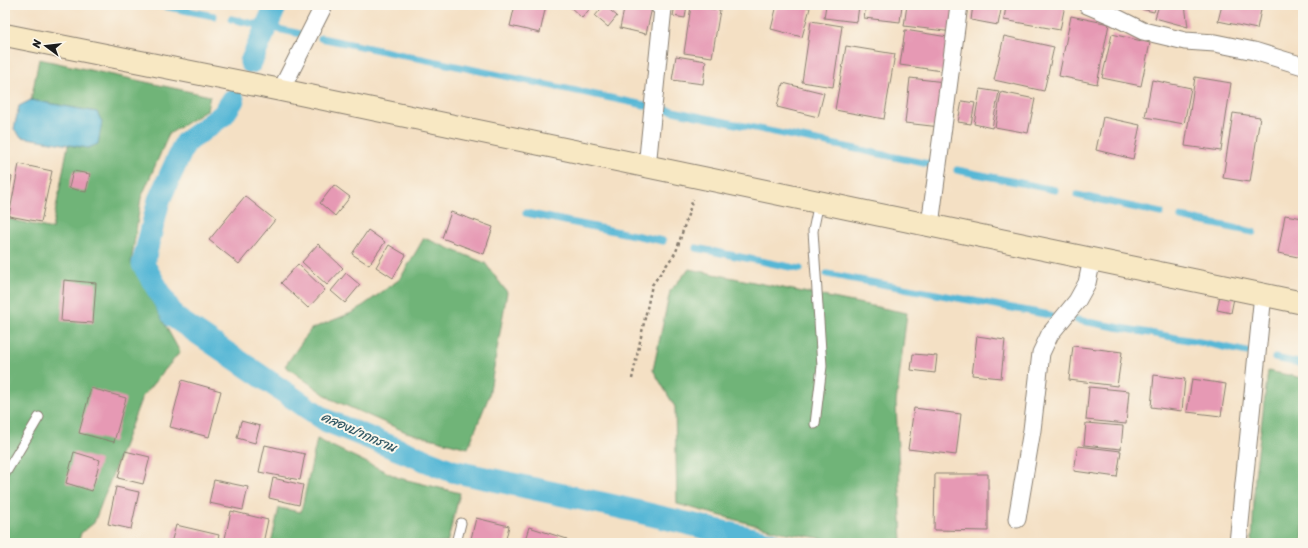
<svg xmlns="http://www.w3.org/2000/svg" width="1308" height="548" font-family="Sriracha,'Playpen Sans Thai',sans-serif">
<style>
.forest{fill:#6fb478;stroke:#46684a}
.water{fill:#57b7d6;stroke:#3a6a79}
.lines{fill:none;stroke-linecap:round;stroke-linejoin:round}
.stream{stroke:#57b7d6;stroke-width:7}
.canal{stroke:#57b7d6;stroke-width:23}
.building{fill:#e699b4}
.service-casing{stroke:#887e70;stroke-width:11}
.minor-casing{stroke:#887e70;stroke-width:19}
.secondary-casing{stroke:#887e70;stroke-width:24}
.path{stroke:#887e70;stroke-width:2.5;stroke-dasharray:3 3;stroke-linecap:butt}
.service{stroke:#fff;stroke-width:9}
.minor{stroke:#fff;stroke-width:17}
.secondary{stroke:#f8e8c3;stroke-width:22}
.labels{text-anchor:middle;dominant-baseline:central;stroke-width:4;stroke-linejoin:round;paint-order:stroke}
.water-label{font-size:13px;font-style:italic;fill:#345a66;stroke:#fbf7ec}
</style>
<rect width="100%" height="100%" fill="#fbf7ec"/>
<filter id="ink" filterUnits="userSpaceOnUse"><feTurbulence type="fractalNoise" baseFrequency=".025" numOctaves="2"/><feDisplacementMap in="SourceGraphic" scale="8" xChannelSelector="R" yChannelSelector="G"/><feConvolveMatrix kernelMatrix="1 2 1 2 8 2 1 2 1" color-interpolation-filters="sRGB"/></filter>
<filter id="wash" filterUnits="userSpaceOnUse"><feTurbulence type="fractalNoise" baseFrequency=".012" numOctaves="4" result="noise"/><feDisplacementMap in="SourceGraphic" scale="16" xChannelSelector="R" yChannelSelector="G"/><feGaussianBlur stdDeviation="0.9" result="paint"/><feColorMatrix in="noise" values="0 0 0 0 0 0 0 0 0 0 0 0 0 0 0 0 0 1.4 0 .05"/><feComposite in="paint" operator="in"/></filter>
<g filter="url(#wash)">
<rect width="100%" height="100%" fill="#f4e0c4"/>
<path class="forest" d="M 39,59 L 210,96 L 207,110 L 169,134 L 141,198 L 131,263 L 180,352 L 142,397 L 94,523 L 81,533 L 78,543 L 5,543 L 5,218 L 52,229 L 68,145 L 88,148 L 97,112 L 31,100 Z
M 424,238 L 485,263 L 507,292 L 489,396 L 468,448 L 406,432 L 331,399 L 285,366 L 311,329 L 354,312 L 400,279 Z
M 689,269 L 907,313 L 896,403 L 902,543 L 852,543 L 781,532 L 677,504 L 675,407 L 653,370 L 670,291 Z
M 1268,371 L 1303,378 L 1303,543 L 1252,543 L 1255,476 Z
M 317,439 L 399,478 L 460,493 L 447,543 L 271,543 L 279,508 L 301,512 Z"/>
<path class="water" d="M 31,100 L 97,112 L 102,122 L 98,144 L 88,148 L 21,137 L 14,129 L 19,106 Z"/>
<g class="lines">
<path class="stream" d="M 158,5 L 214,16
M 231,19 L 301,34
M 321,38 L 649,106
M 668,110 L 933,165
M 957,170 L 1055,190
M 1077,195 L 1161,213
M 526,213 L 663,241
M 1181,217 L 1253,232
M 696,248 L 800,269
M 827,274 L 1050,315
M 1077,320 L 1205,343 L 1247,352
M 1275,358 L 1303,364"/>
<path class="canal" d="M 251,62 L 276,5
M 233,100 L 223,115 L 185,143 L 159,200 L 143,264 L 174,317 L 327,421 L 452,471 L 610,505 L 770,543"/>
</g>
<g id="blocks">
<path class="building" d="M 515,5 L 546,5 L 540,33 L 510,26 Z
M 568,5 L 593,5 L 582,18 Z
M 604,5 L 617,16 L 608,27 L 595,16 Z
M 625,5 L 637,5 L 652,8 L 646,34 L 620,28 Z
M 675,5 L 687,5 L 685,18 L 673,16 Z
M 777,5 L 799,5 L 810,8 L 802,37 L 771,29 Z
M 826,5 L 859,5 L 857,22 L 824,18 Z
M 866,5 L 902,5 L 900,22 L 864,18 Z
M 907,5 L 956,5 L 953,32 L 904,26 Z
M 973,5 L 1002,5 L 998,25 L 971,20 Z
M 1006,5 L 1065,5 L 1060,30 L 1004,20 Z
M 1133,5 L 1156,5 L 1154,12 L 1132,7 Z
M 1159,5 L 1185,5 L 1188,27 L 1155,18 Z
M 1222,5 L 1262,5 L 1257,29 L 1218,21 Z
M 691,6 L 720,10 L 712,57 L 684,53 Z
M 1071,16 L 1109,24 L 1097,84 L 1059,76 Z
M 811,21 L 842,26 L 833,87 L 802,82 Z
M 905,30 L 954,38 L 949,72 L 900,65 Z
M 1112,34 L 1150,43 L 1141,86 L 1102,78 Z
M 1004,36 L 1054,47 L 1044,91 L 994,80 Z
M 846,46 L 895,54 L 884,119 L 835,110 Z
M 676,56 L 706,61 L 703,84 L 672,80 Z
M 1195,77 L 1231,83 L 1221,151 L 1185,146 Z
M 910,78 L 945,82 L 940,127 L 905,123 Z
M 1152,80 L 1191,88 L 1184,124 L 1145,117 Z
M 783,83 L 824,93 L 818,117 L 777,107 Z
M 980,89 L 999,92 L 992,128 L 974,124 Z
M 1001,92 L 1035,99 L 1028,133 L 995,127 Z
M 962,101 L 975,103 L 971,124 L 958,122 Z
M 1233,113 L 1260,117 L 1250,182 L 1223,178 Z
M 1103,117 L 1140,125 L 1133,159 L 1096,150 Z
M 19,164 L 52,171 L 41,222 L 9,216 Z
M 73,171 L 90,174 L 86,192 L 69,188 Z
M 5,175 L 12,177 L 6,206 L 5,206 Z
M 334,185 L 350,197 L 335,216 L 320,203 Z
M 245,196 L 275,220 L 239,264 L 209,240 Z
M 451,212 L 493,227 L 484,254 L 442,238 Z
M 1285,215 L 1303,218 L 1303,258 L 1278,253 Z
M 368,230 L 385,242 L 369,265 L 352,254 Z
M 318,244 L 343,268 L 327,285 L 302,262 Z
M 389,245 L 406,255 L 393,278 L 376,267 Z
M 298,264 L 325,290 L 308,308 L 281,283 Z
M 346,273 L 360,285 L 345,303 L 331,291 Z
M 64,280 L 96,283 L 93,323 L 61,321 Z
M 1220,295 L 1234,298 L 1231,313 L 1217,310 Z
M 977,336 L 1005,340 L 1001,378 L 972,375 Z
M 1073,346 L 1122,352 L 1117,386 L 1069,380 Z
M 913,354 L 937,356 L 935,373 L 911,370 Z
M 1154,375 L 1185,379 L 1182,411 L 1151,407 Z
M 1192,379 L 1226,384 L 1221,416 L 1187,412 Z
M 182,380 L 221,391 L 209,437 L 170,427 Z
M 1089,387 L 1129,391 L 1126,424 L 1086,420 Z
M 91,388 L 126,398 L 114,442 L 79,433 Z
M 914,408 L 961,414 L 956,455 L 908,449 Z
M 241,421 L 260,426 L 255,443 L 237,438 Z
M 1086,423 L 1123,426 L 1121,449 L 1084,445 Z
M 265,445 L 305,454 L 300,480 L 259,472 Z
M 1078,446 L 1121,451 L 1117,477 L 1074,471 Z
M 125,451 L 150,457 L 143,484 L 118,478 Z
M 74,452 L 100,460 L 92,491 L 66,483 Z
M 935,474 L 988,474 L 988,531 L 934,530 Z
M 273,478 L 303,485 L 299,505 L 269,498 Z
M 214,480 L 248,487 L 243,510 L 209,503 Z
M 116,487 L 139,492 L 131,529 L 108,524 Z
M 231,511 L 268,520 L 263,543 L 224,543 Z
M 476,518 L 509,526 L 505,543 L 470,543 Z
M 176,525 L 219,535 L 217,543 L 171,543 Z
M 529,527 L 567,539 L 566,543 L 524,543 Z"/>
</g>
</g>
<g filter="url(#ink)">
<use href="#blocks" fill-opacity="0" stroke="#887e70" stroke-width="1"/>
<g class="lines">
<defs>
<path id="service" d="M 815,424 L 822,366 L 813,231 L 819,202
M 5,474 L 39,417
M 456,543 L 461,523"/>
<path id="minor" d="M 1087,5 L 1113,16 L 1143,31 L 1185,41 L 1215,43 L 1254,51 L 1303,66
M 281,90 L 324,5
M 647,167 L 663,8 L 658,5
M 930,225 L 959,5
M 1017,519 L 1032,430 L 1041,353 L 1050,334 L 1077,301 L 1087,283 L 1092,259
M 1238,543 L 1263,294"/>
<path id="secondary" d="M 5,35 L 281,90 L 1303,303"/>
</defs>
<use href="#service" class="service-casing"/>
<use href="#minor" class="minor-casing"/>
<use href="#secondary" class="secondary-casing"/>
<path class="path" d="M 632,379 L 652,285 L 676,252 L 693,199"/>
<use href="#service" class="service"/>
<use href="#minor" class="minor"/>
<use href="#secondary" class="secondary"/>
</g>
</g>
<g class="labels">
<g class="water-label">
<text transform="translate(359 432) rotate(24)">คลองปากกราน</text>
</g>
</g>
<rect width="1308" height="548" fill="none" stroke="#fbf7ec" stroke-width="20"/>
<g transform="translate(46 46) rotate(285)" stroke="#fbf7ec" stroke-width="3" paint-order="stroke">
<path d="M0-3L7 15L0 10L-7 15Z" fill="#1c1c1c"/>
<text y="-6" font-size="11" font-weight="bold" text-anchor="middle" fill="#1c1c1c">N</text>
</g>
</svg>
